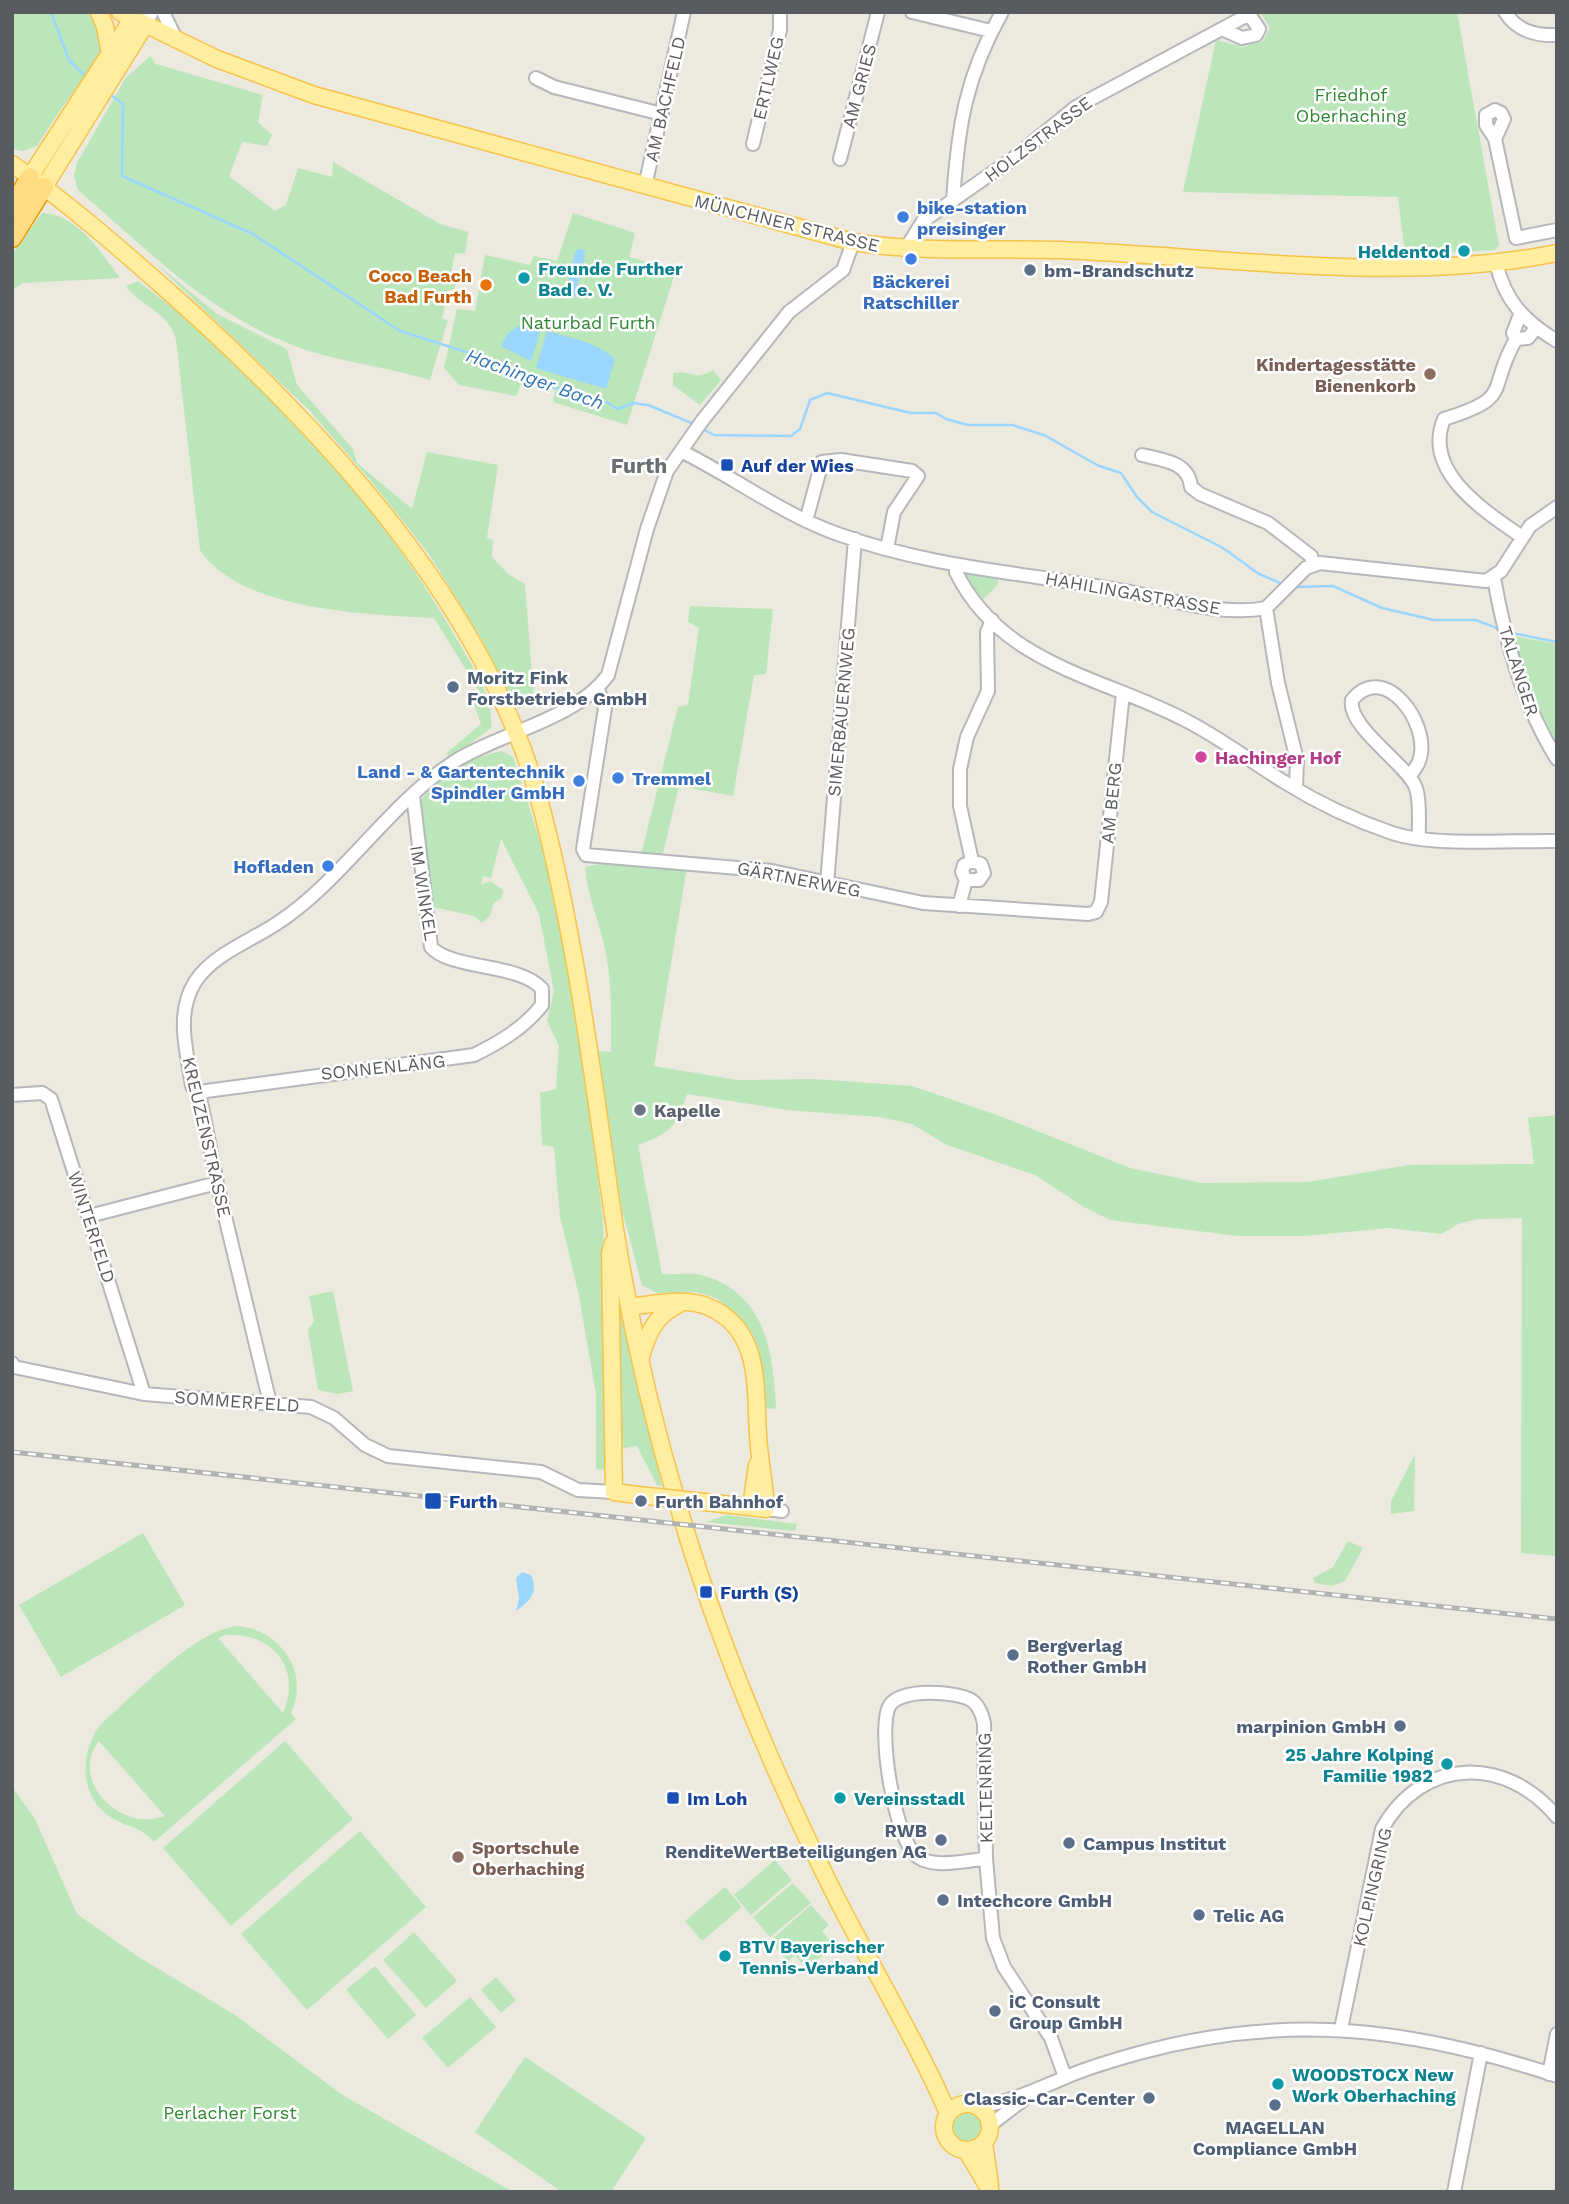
<svg xmlns="http://www.w3.org/2000/svg" width="1569" height="2204" font-family="'Work Sans',sans-serif">
<style>
.green{fill:#bae6b9;fill-rule:evenodd}
.water{fill:#9bd6ff}
.lines{fill:none;stroke-linecap:round;stroke-linejoin:round}
.stream{stroke:#9bd6ff;stroke-width:2.5}
.canal{stroke:#9bd6ff;stroke-width:10}
.minor-casing{stroke:#b5b7bd;stroke-width:16}
.major-casing{stroke:#f8c34b;stroke-width:19}
.highway-casing{stroke:#ea9b00;stroke-width:21}
.minor{stroke:#fff;stroke-width:12}
.major{stroke:#ffeda0;stroke-width:16}
.highway{stroke:#ffdc82;stroke-width:18}
.rail-casing{stroke:#b1b2b2;stroke-width:5}
.rail{stroke:#fff;stroke-width:2.5;stroke-dasharray:8;stroke-linecap:butt}
.major-bridge-casing{stroke:#f8c34b;stroke-width:19;stroke-linecap:butt}
.major-bridge{stroke:#ffeda0;stroke-width:16}
.shop-dot{fill:#3f7fe0;stroke:#fff;stroke-width:2.5}
.culture-dot{fill:#0f9aa8;stroke:#fff;stroke-width:2.5}
.service-dot{fill:#5c6f8a;stroke:#fff;stroke-width:2.5}
.food-dot{fill:#e8710a;stroke:#fff;stroke-width:2.5}
.education-dot{fill:#8d6e63;stroke:#fff;stroke-width:2.5}
.transit-dot{fill:#1a4fb4;stroke:#fff;stroke-width:2.5}
.hotel-dot{fill:#d1479c;stroke:#fff;stroke-width:2.5}
.worship-dot{fill:#6b7280;stroke:#fff;stroke-width:2.5}
.labels{text-anchor:middle;dominant-baseline:central;stroke-width:5;stroke-linejoin:round;paint-order:stroke}
.street-label{font-size:18px;fill:#585c61;stroke:#fff}
.park-label{font-size:18px;fill:#308732;stroke:#fff}
.shop-label{font-size:18px;font-weight:bold;fill:#366cbe;stroke:#fff;text-anchor:start}
.culture-label{font-size:18px;font-weight:bold;fill:#0d838f;stroke:#fff;text-anchor:start}
.service-label{font-size:18px;font-weight:bold;fill:#4e5e75;stroke:#fff;text-anchor:start}
.food-label{font-size:18px;font-weight:bold;fill:#c56008;stroke:#fff;text-anchor:end}
.education-label{font-size:18px;font-weight:bold;fill:#785e54;stroke:#fff;text-anchor:end}
.transit-label{font-size:18px;font-weight:bold;fill:#164399;stroke:#fff;text-anchor:start}
.hotel-label{font-size:18px;font-weight:bold;fill:#b23c85;stroke:#fff;text-anchor:start}
.worship-label{font-size:18px;font-weight:bold;fill:#5b616d;stroke:#fff;text-anchor:start}
.water-label{font-size:19px;font-style:italic;fill:#3577b5;stroke:#fff}
.quarter-label{font-size:21px;font-weight:bold;fill:#686e73;stroke:#fff}
</style>
<rect width="100%" height="100%" fill="#ece9de"/>
<path class="green" d="M 12,12 L 87,12 C 124,40 81,80 64,105 C 54,118 46,132 37,146 L 23,151 L 12,149 Z
M 1260,12 L 1457,12 L 1499,245 L 1495,250 L 1405,255 L 1398,197 L 1183,192 L 1216,40 L 1243,47 L 1263,41 L 1270,28 Z
M 150,56 L 156,64 L 263,95 L 258,122 L 272,135 L 267,146 L 242,142 L 229,176 L 275,211 L 286,205 L 298,168 L 332,177 L 333,162 L 440,224 L 468,232 L 465,254 L 455,253 L 450,279 L 456,280 L 454,291 L 448,290 L 442,319 L 448,320 L 430,380 C 384,366 335,362 290,344 C 205,311 146,248 78,190 L 74,176 L 77,163 L 125,79 Z
M 42,213 C 77,214 101,252 120,278 L 23,283 L 12,290 L 12,254 Z
M 573,213 L 635,233 L 629,257 L 676,270 L 627,425 L 553,402 L 555,390 L 524,378 L 516,396 L 459,385 L 444,368 L 457,309 L 475,311 L 485,255 L 530,265 L 534,256 L 557,261 Z
M 152,260 L 217,314 L 287,349 L 297,385 L 353,449 L 357,463 L 412,509 L 427,452 L 498,465 L 487,538 L 493,540 L 492,557 L 508,574 L 525,584 L 534,702 L 518,709 L 479,635 L 429,554 L 371,481 L 309,410 Z
M 138,281 C 163,301 190,319 213,340 C 308,426 394,529 457,640 C 472,667 494,695 491,728 L 449,759 L 447,753 L 481,724 L 474,704 L 481,694 L 434,618 C 368,614 240,611 200,550 L 176,339 C 168,311 142,308 126,286 Z
M 713,370 L 721,380 L 700,405 L 673,385 L 673,373 C 690,369 694,382 713,370 Z
M 964,571 L 998,577 L 998,584 L 982,601 L 963,575 Z
M 690,606 L 773,609 L 766,674 L 754,675 L 733,796 L 679,786 L 662,857 L 641,855 L 678,707 L 688,705 L 699,628 L 688,622 Z
M 1513,636 L 1557,644 L 1557,753 L 1529,696 Z
M 502,751 L 513,757 L 546,860 L 575,999 L 603,1220 L 608,1470 L 596,1469 L 596,1394 L 579,1296 L 560,1216 L 554,1147 L 542,1145 L 540,1093 L 556,1089 L 559,1046 L 547,1021 L 554,991 L 539,914 L 501,839 L 491,878 L 483,876 L 481,885 L 490,881 L 503,890 L 502,898 L 494,903 L 490,916 L 482,923 L 474,916 L 429,906 L 419,805 C 434,774 470,758 502,751 Z
M 605,863 L 687,867 L 654,1066 L 738,1080 L 814,1079 L 912,1086 L 997,1115 L 1130,1168 L 1202,1183 L 1308,1182 L 1409,1165 L 1534,1164 L 1528,1118 L 1557,1115 L 1557,1556 L 1521,1553 L 1522,1218 L 1479,1219 L 1460,1223 L 1441,1234 L 1389,1228 L 1304,1236 L 1238,1236 L 1110,1220 L 1084,1207 L 1035,1175 L 947,1145 L 912,1124 L 879,1117 L 787,1110 L 687,1094 C 676,1127 671,1133 638,1145 L 662,1274 C 676,1275 692,1272 705,1276 C 767,1295 773,1354 776,1409 L 763,1408 L 734,1315 L 717,1298 L 696,1292 L 657,1293 L 642,1285 L 622,1210 L 597,1051 L 611,1052 C 611,1019 612,986 606,953 C 600,923 587,896 585,867 Z
M 615,1274 L 662,1486 L 657,1485 L 637,1446 L 619,1449 Z
M 333,1291 L 353,1391 L 338,1394 L 318,1390 L 308,1330 L 314,1321 L 309,1296 Z
M 1415,1454 L 1414,1511 L 1391,1514 L 1391,1501 Z
M 726,1515 L 797,1524 L 795,1531 L 706,1522 Z
M 143,1533 L 185,1605 L 61,1677 L 19,1605 Z
M 1348,1541 L 1363,1548 L 1345,1581 L 1332,1586 L 1315,1583 L 1313,1578 L 1333,1567 Z
M 239,1626 C 281,1631 310,1672 291,1713 L 296,1719 L 154,1842 C 139,1825 130,1829 112,1818 C 79,1798 79,1754 100,1725 C 132,1697 198,1627 239,1626 ZM 225,1635 C 271,1632 303,1667 283,1713 L 218,1638 ZM 99,1741 L 164,1815 L 164,1816 C 121,1833 68,1780 99,1741 Z
M 285,1741 L 353,1819 L 231,1926 L 163,1848 Z
M 12,1787 L 35,1819 L 77,1914 L 137,1956 L 235,2015 L 344,2096 L 513,2192 L 12,2192 Z
M 360,1831 L 426,1907 L 307,2010 L 241,1934 Z
M 775,1860 L 792,1880 L 751,1915 L 734,1895 Z
M 793,1883 L 811,1903 L 770,1937 L 753,1917 Z
M 725,1887 L 742,1907 L 702,1941 L 685,1921 Z
M 811,1905 L 829,1925 L 822,1931 L 834,1945 L 807,1969 L 795,1955 L 788,1961 L 770,1941 Z
M 414,1932 L 457,1981 L 426,2008 L 383,1960 Z
M 375,1966 L 416,2015 L 388,2039 L 346,1990 Z
M 496,1977 L 516,2000 L 501,2013 L 481,1990 Z
M 470,1997 L 496,2027 L 448,2068 L 422,2038 Z
M 525,2057 L 646,2138 L 611,2192 L 562,2192 L 475,2132 Z
M951 2128a16 16 0 1 1 32 0a16 16 0 1 1-32 0Z"/>
<path class="water" d="M 523,323 L 542,326 L 531,361 L 501,346 L 508,333 Z
M 547,331 C 570,338 597,342 615,359 L 606,389 L 536,368 Z
M 522,1572 L 531,1575 C 539,1592 530,1601 516,1611 L 519,1598 L 516,1578 Z"/>
<g class="lines">
<path class="stream" d="M 51,12 L 69,60 L 88,79
M 108,93 L 123,104 L 122,176 L 253,234 L 400,331 L 482,357 L 569,393 L 606,402 L 618,409 L 633,403 L 648,405 L 694,424
M 703,429 L 714,435 L 791,436 L 800,429 L 810,400 L 827,393 L 911,413 L 936,413 L 946,419 L 968,425 L 1012,425 L 1044,435 L 1099,466 L 1121,473 L 1137,497 L 1152,512 L 1223,548 L 1259,574 L 1285,585
M 1295,587 L 1333,586 L 1382,608 L 1434,620 L 1476,620 L 1499,629
M 1512,633 L 1557,642"/>
<path class="canal" d="M 570,294 L 580,254"/>
<defs>
<path id="minor" d="M 163,12 L 177,41
M 912,12 L 991,31
M 1505,12 C 1517,31 1535,36 1557,35
M 145,25 L 152,12
M 536,78 L 554,87 L 662,114
M 1495,139 L 1504,119 L 1501,113 L 1495,110 L 1486,115 L 1486,125 L 1495,139 L 1516,238 L 1557,230
M 753,144 L 780,30 L 780,12
M 840,159 L 878,12
M 645,186 L 684,12
M 953,201 C 958,127 965,78 1002,12
M 905,250 L 923,221 L 1015,157 L 1076,107 L 1244,17 L 1251,17 L 1259,29 L 1256,35 L 1242,38 L 1224,30
M 1496,263 C 1505,301 1524,321 1557,341
M 1520,315 L 1513,333 L 1516,339 L 1528,338 L 1536,328
M 1516,339 C 1486,391 1515,397 1444,419 C 1422,472 1485,511 1522,537
M 681,451 C 733,477 781,513 835,533 C 927,567 1025,573 1120,590 C 1166,598 1220,617 1266,608 L 1306,568 L 1320,563 L 1486,581 L 1501,571 L 1530,526 L 1557,507
M 1142,455 C 1163,460 1189,462 1191,487 L 1200,494 L 1268,523 L 1311,556 L 1313,565
M 806,521 L 822,462 L 841,460 L 912,471 L 918,476 L 894,512 L 887,549
M 956,566 L 956,572 C 1002,666 1104,677 1187,721 C 1222,739 1253,763 1286,783 C 1318,803 1357,821 1392,833 C 1435,847 1510,840 1557,841
M 1494,578 C 1505,641 1523,705 1557,759
M 1266,608 L 1278,683 L 1297,760 L 1296,789
M 598,689 L 605,708 L 583,849 L 586,855 L 772,871 L 923,903 L 1088,914 L 1096,912 L 1101,902 L 1123,693
M 1409,777 C 1413,771 1419,765 1420,758 C 1430,723 1384,660 1352,700 C 1347,727 1407,764 1416,788 C 1421,803 1418,823 1419,839
M 972,861 L 960,806 L 960,769 L 967,737 L 988,691 L 987,632 L 992,620
M 827,884 L 855,539
M 959,906 L 966,880 L 962,872 L 964,865 L 972,861 L 981,864 L 984,873 L 979,880 L 966,880
M 199,1092 L 474,1055 C 500,1042 524,1028 542,1005 L 542,989 C 520,963 451,970 431,947 L 413,795
M 12,1095 L 42,1093 L 51,1099 L 144,1394
M 89,1216 L 217,1183
M 12,1363 L 14,1367 L 144,1394 L 311,1407 L 334,1418 L 365,1445 L 388,1456 L 541,1472 L 578,1490 L 614,1492
M 270,1403 L 217,1183 L 199,1092 L 192,1086 C 187,1052 175,1014 195,982 C 212,955 250,941 276,924 C 344,880 388,803 457,760 C 503,732 576,719 608,675 L 647,529 L 667,471 L 702,421 L 789,312 L 843,270 L 853,242
M 766,1509 L 782,1511
M 986,1859 C 966,1860 935,1869 918,1857 C 895,1843 876,1726 890,1705 C 902,1688 955,1691 971,1700 C 979,1705 982,1714 984,1723 L 986,1859 L 993,1938 L 1004,1967 L 1051,2038 L 1065,2077
M 1341,2029 L 1382,1829 C 1422,1757 1506,1755 1557,1817
M 1549,2074 L 1557,2034
M 979,2107 C 1010,2102 1035,2090 1064,2078 C 1088,2067 1114,2060 1139,2053 C 1289,2012 1412,2028 1557,2076
M 990,2125 L 1023,2100
M 1454,2192 L 1481,2053"/>
<path id="major" d="M 99,12 L 105,26 L 110,54
M 120,12 L 217,59 L 314,95 L 853,242 C 922,253 990,248 1059,250 C 1220,256 1399,285 1557,253
M 12,164 C 67,202 118,247 168,291 C 322,428 489,605 542,810 C 578,948 594,1088 615,1229 C 630,1324 652,1419 680,1512 C 719,1644 773,1772 835,1895 C 872,1968 915,2038 948,2113
M 30,177 L 132,19
M 44,187 L 145,25
M 613,1243 L 610,1253 L 614,1492 L 638,1495
M 629,1307 C 655,1304 685,1297 709,1307 C 769,1333 752,1404 760,1456 C 762,1473 765,1490 766,1509 L 705,1502
M 641,1357 C 648,1332 655,1316 679,1304
M 751,1507 L 757,1465
M944 2127a23 23 0 1 1 46 0a23 23 0 1 1-46 0Z
M 984,2143 L 990,2185
M 966,2150 L 991,2192"/>
<path id="highway" d="M 12,208 L 30,177
M 12,238 L 44,187"/>
</defs>
<use href="#minor" class="minor-casing"/>
<use href="#major" class="major-casing"/>
<use href="#highway" class="highway-casing"/>
<use href="#minor" class="minor"/>
<use href="#major" class="major"/>
<use href="#highway" class="highway"/>
<defs>
<path id="rail" d="M 12,1452 L 1557,1619"/>
</defs>
<use href="#rail" class="rail-casing"/>
<use href="#rail" class="rail"/>
<defs>
<path id="major-bridge" d="M 638,1495 L 705,1502"/>
</defs>
<use href="#major-bridge" class="major-bridge-casing"/>
<use href="#major-bridge" class="major-bridge"/>
</g>
<g class="shop-dot">
<circle cx="903" cy="217" r="7"/>
<circle cx="911" cy="259" r="7"/>
<circle cx="618" cy="778" r="7"/>
<circle cx="579" cy="781" r="7"/>
<circle cx="328" cy="866" r="7"/>
</g>
<g class="culture-dot">
<circle cx="1464" cy="251" r="7"/>
<circle cx="524" cy="278" r="7"/>
<circle cx="1447" cy="1764" r="7"/>
<circle cx="840" cy="1798" r="7"/>
<circle cx="725" cy="1956" r="7"/>
<circle cx="1278" cy="2084" r="7"/>
</g>
<g class="service-dot">
<circle cx="1030" cy="270" r="7"/>
<circle cx="453" cy="687" r="7"/>
<circle cx="641" cy="1501" r="7"/>
<circle cx="1013" cy="1655" r="7"/>
<circle cx="1400" cy="1726" r="7"/>
<circle cx="941" cy="1840" r="7"/>
<circle cx="1069" cy="1843" r="7"/>
<circle cx="943" cy="1900" r="7"/>
<circle cx="1199" cy="1915" r="7"/>
<circle cx="995" cy="2011" r="7"/>
<circle cx="1149" cy="2098" r="7"/>
<circle cx="1275" cy="2105" r="7"/>
</g>
<circle class="food-dot" cx="486" cy="285" r="7"/>
<g class="education-dot">
<circle cx="1430" cy="374" r="7"/>
<circle cx="458" cy="1857" r="7"/>
</g>
<g class="transit-dot">
<rect x="720" y="458" width="14" height="14" rx="3.5"/>
<rect x="424" y="1492" width="18" height="18" rx="3.5"/>
<rect x="699" y="1585" width="14" height="14" rx="3.5"/>
<rect x="666" y="1791" width="14" height="14" rx="3.5"/>
</g>
<circle class="hotel-dot" cx="1201" cy="757" r="7"/>
<circle class="worship-dot" cx="640" cy="1110" r="7"/>
<g class="labels">
<g class="street-label">
<text transform="translate(768 78) rotate(-77)">ERTLWEG</text>
<text transform="translate(859 86) rotate(-75)">AM GRIES</text>
<text transform="translate(665 99) rotate(-77)">AM BACHFELD</text>
<text transform="translate(1038 139) rotate(-37)">HOLZSTRASSE</text>
<text transform="translate(787 223) rotate(14)">MÜNCHNER STRASSE</text>
<text transform="translate(1133 593) rotate(10)">HAHILINGASTRASSE</text>
<text transform="translate(1519 671) rotate(72)">TALANGER</text>
<text transform="translate(841 712) rotate(-85)">SIMERBAUERNWEG</text>
<text transform="translate(1111 803) rotate(-84)">AM BERG</text>
<text transform="translate(799 879) rotate(11)">GÄRTNERWEG</text>
<text transform="translate(424 893) rotate(81)">IM WINKEL</text>
<text transform="translate(383 1067) rotate(-6)">SONNENLÄNG</text>
<text transform="translate(207 1137) rotate(77)">KREUZENSTRASSE</text>
<text transform="translate(92 1227) rotate(72)">WINTERFELD</text>
<text transform="translate(237 1401) rotate(4)">SOMMERFELD</text>
<text transform="translate(985 1788) rotate(-91)">KELTENRING</text>
<text transform="translate(1372 1887) rotate(-77)">KOLPINGRING</text>
</g>
<g class="park-label">
<text x="1351" y="94">Friedhof<tspan x="1351" dy="21">Oberhaching</tspan></text>
<text x="588" y="322">Naturbad Furth</text>
<text x="230" y="2112">Perlacher Forst</text>
</g>
<g class="shop-label">
<text x="917" y="207">bike-station<tspan x="917" dy="21">preisinger</tspan></text>
<text x="911" y="281" text-anchor="middle">Bäckerei<tspan x="911" dy="21">Ratschiller</tspan></text>
<text x="565" y="771" text-anchor="end">Land - &amp; Gartentechnik<tspan x="565" dy="21">Spindler GmbH</tspan></text>
<text x="632" y="778">Tremmel</text>
<text x="314" y="866" text-anchor="end">Hofladen</text>
</g>
<g class="culture-label">
<text x="1450" y="251" text-anchor="end">Heldentod</text>
<text x="538" y="268">Freunde Further<tspan x="538" dy="21">Bad e. V.</tspan></text>
<text x="1433" y="1754" text-anchor="end">25 Jahre Kolping<tspan x="1433" dy="21">Familie 1982</tspan></text>
<text x="854" y="1798">Vereinsstadl</text>
<text x="739" y="1946">BTV Bayerischer<tspan x="739" dy="21">Tennis-Verband</tspan></text>
<text x="1292" y="2074">WOODSTOCX New<tspan x="1292" dy="21">Work Oberhaching</tspan></text>
</g>
<g class="service-label">
<text x="1044" y="270">bm-Brandschutz</text>
<text x="467" y="677">Moritz Fink<tspan x="467" dy="21">Forstbetriebe GmbH</tspan></text>
<text x="655" y="1501">Furth Bahnhof</text>
<text x="1027" y="1645">Bergverlag<tspan x="1027" dy="21">Rother GmbH</tspan></text>
<text x="1386" y="1726" text-anchor="end">marpinion GmbH</text>
<text x="927" y="1830" text-anchor="end">RWB<tspan x="927" dy="21">RenditeWertBeteiligungen AG</tspan></text>
<text x="1083" y="1843">Campus Institut</text>
<text x="957" y="1900">Intechcore GmbH</text>
<text x="1213" y="1915">Telic AG</text>
<text x="1009" y="2001">iC Consult<tspan x="1009" dy="21">Group GmbH</tspan></text>
<text x="1135" y="2098" text-anchor="end">Classic-Car-Center</text>
<text x="1275" y="2127" text-anchor="middle">MAGELLAN<tspan x="1275" dy="21">Compliance GmbH</tspan></text>
</g>
<g class="food-label">
<text x="472" y="275">Coco Beach<tspan x="472" dy="21">Bad Furth</tspan></text>
</g>
<g class="education-label">
<text x="1416" y="364">Kindertagesstätte<tspan x="1416" dy="21">Bienenkorb</tspan></text>
<text x="472" y="1847" text-anchor="start">Sportschule<tspan x="472" dy="21">Oberhaching</tspan></text>
</g>
<g class="transit-label">
<text x="741" y="465">Auf der Wies</text>
<text x="449" y="1501">Furth</text>
<text x="720" y="1592">Furth (S)</text>
<text x="687" y="1798">Im Loh</text>
</g>
<g class="hotel-label">
<text x="1215" y="757">Hachinger Hof</text>
</g>
<g class="worship-label">
<text x="654" y="1110">Kapelle</text>
</g>
<g class="water-label">
<text transform="translate(535 379) rotate(20)">Hachinger Bach</text>
</g>
<g class="quarter-label">
<text x="639" y="465">Furth</text>
</g>
</g>
<rect width="1569" height="2204" fill="none" stroke="#585c61" stroke-width="28"/>
</svg>
